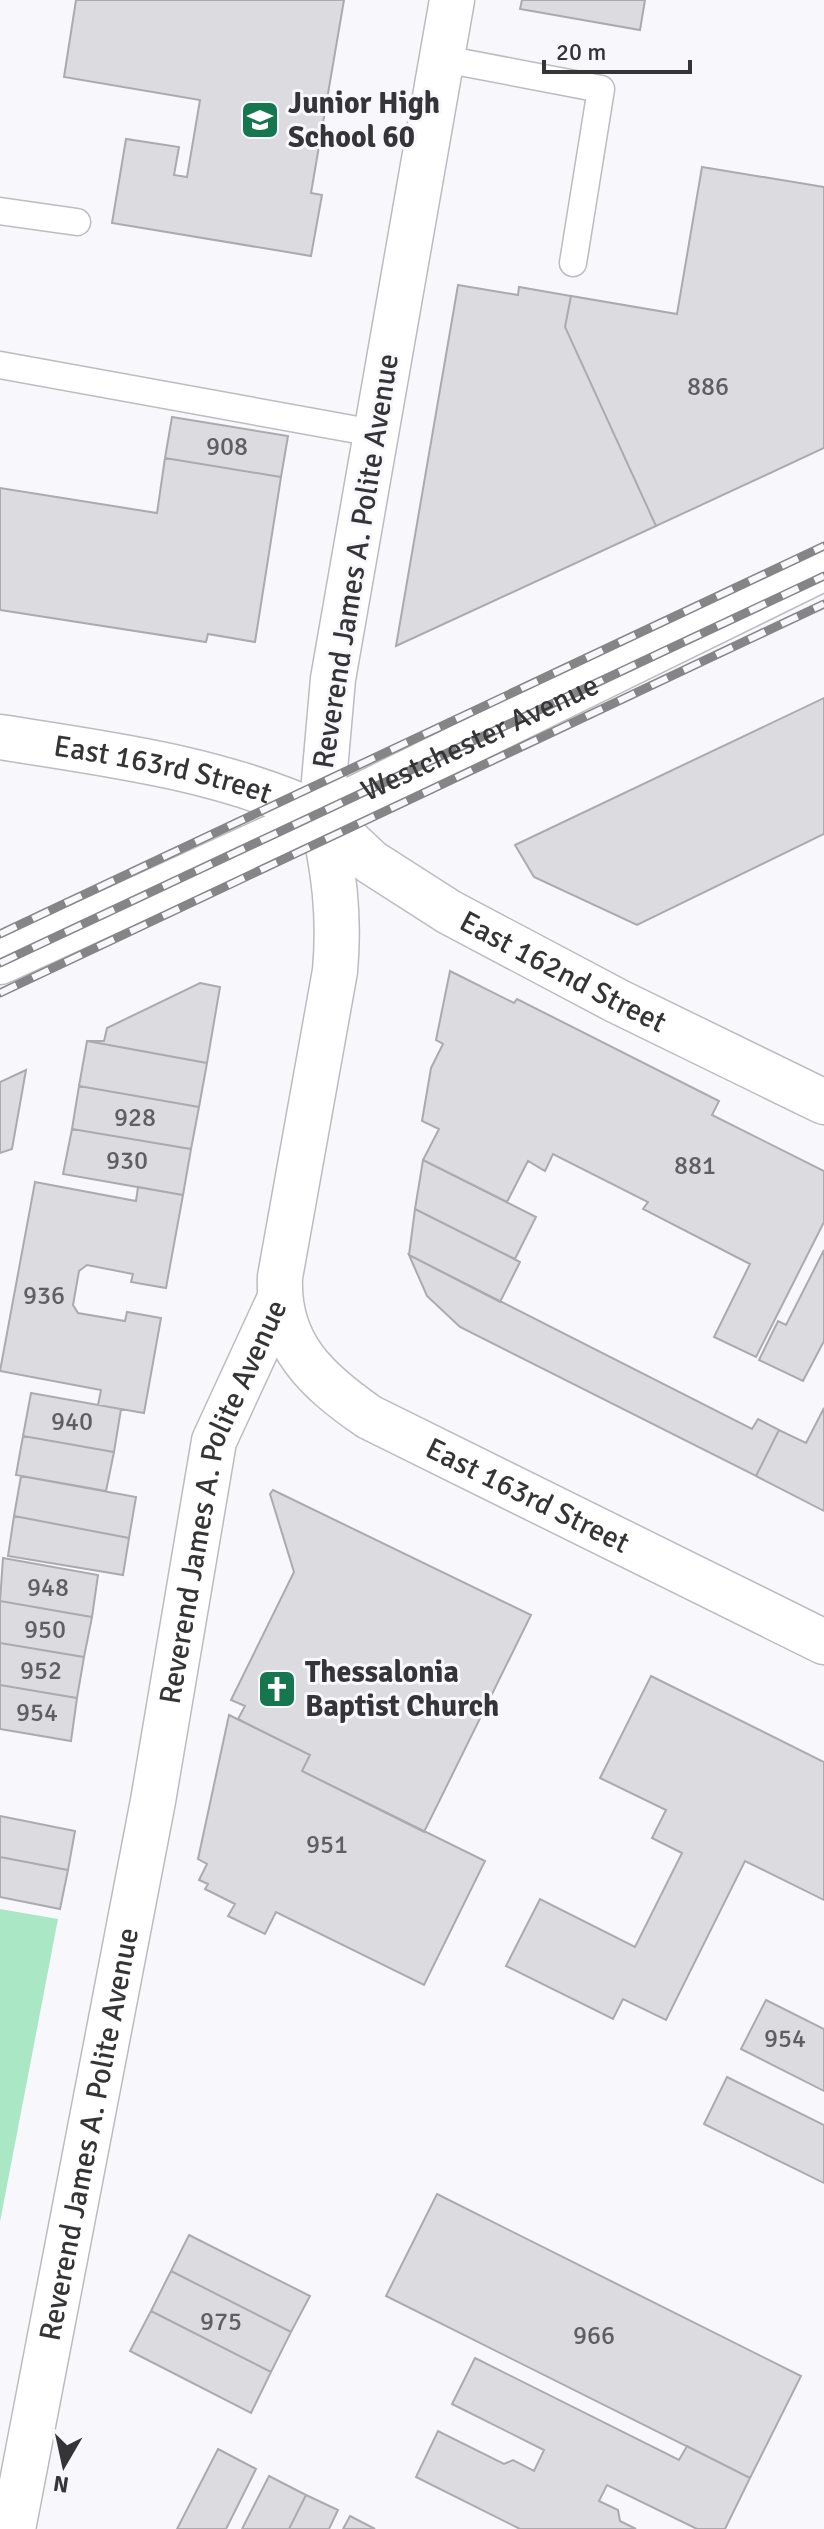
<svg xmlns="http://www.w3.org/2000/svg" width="824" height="2529" font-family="Signika,sans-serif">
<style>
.green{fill:#aae8c5}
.building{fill:#dcdbe0;stroke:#abaaae;stroke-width:2}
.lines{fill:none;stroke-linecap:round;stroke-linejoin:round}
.service-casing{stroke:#bcbbc0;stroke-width:29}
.minor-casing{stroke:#bcbbc0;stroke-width:47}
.secondary-casing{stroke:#bcbbc0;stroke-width:47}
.service{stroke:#fff;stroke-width:26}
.minor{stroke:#fff;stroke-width:44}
.secondary{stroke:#fff;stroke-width:44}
.rail-casing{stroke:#858487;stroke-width:9}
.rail{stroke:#f8f7fc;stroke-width:6;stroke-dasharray:18;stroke-linecap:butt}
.labels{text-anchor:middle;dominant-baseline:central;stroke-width:6;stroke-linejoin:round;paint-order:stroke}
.number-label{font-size:26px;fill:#5f5e61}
.poi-label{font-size:30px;font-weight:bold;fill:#353537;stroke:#f8f7fc;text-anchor:start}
.street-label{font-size:30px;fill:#353537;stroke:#f8f7fc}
</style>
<rect width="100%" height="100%" fill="#f8f7fc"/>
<path class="green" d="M 0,1909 L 58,1919 L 0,2222 Z"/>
<path class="building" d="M 76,0 L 344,0 L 311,193 L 322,195 L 311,256 L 112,223 L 126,139 L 179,147 L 174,175 L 187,177 L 200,100 L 64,77 Z
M 522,0 L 645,0 L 640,30 L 520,9 Z
M 702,167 L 824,187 L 824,448 L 656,526 L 565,327 L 571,296 L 677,314 Z
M 458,285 L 518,295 L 519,287 L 571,296 L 565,327 L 656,526 L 396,646 Z
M 172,417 L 288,436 L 281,477 L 165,458 Z
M 165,458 L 281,477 L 255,642 L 208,634 L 206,642 L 0,610 L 0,488 L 157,513 Z
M 824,698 L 824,834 L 637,925 L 534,877 L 515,845 Z
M 450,971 L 514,1003 L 517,999 L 719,1101 L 712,1115 L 824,1171 L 824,1222 L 756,1357 L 714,1337 L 750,1264 L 643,1209 L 648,1202 L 553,1154 L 545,1171 L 528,1161 L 507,1202 L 423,1160 L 439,1129 L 422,1121 L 431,1068 L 443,1044 L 436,1040 Z
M 200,983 L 220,987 L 207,1063 L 87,1041 L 104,1041 L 107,1028 Z
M 87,1041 L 207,1063 L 199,1107 L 79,1086 Z
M 26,1070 L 12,1149 L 0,1153 L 0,1082 Z
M 79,1086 L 199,1107 L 191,1149 L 72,1129 Z
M 72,1129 L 191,1149 L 183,1195 L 63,1174 Z
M 423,1160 L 536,1217 L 515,1259 L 415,1209 Z
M 35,1182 L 136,1201 L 138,1187 L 183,1195 L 166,1288 L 131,1282 L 133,1274 L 87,1265 L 79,1271 L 73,1305 L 78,1313 L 125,1321 L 127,1312 L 161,1318 L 144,1413 L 98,1405 L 101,1390 L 0,1371 Z
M 415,1209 L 520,1262 L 500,1302 L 409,1255 Z
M 824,1250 L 824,1341 L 803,1381 L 759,1360 L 778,1321 L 786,1325 Z
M 409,1255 L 752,1429 L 758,1419 L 779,1430 L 756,1476 L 460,1327 L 427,1296 Z
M 31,1393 L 121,1409 L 114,1452 L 23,1436 Z
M 824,1408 L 824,1511 L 756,1476 L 779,1430 L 806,1443 Z
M 23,1436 L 114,1452 L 106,1491 L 16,1475 Z
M 21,1476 L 136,1497 L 129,1538 L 14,1516 Z
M 273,1490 L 531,1615 L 424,1832 L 302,1771 L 310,1755 L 238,1719 L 245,1706 L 231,1700 L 294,1572 L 270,1494 Z
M 14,1516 L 129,1538 L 123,1575 L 8,1556 Z
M 3,1558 L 98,1575 L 92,1617 L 0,1601 Z
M 0,1601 L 92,1617 L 84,1657 L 0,1643 Z
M 0,1643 L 84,1657 L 77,1698 L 0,1685 Z
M 651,1676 L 824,1762 L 824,1900 L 745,1861 L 666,2020 L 623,1999 L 613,2019 L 506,1966 L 540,1899 L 635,1947 L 682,1853 L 652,1838 L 666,1810 L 600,1778 Z
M 0,1685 L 77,1698 L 71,1741 L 0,1729 Z
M 229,1715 L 310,1755 L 302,1771 L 485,1861 L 424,1985 L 276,1912 L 265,1934 L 228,1916 L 235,1904 L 205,1889 L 208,1884 L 199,1880 L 207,1864 L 198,1859 Z
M 0,1816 L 75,1831 L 68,1870 L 0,1857 Z
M 0,1857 L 68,1870 L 60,1909 L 0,1897 Z
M 766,2000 L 824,2029 L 824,2091 L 741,2049 Z
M 727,2077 L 824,2125 L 824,2183 L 704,2124 Z
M 437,2194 L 801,2376 L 750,2478 L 386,2296 Z
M 189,2235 L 310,2296 L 291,2332 L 171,2271 Z
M 171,2271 L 291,2332 L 271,2372 L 151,2311 Z
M 151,2311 L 271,2372 L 251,2413 L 130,2351 Z
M 475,2358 L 679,2460 L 687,2446 L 750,2478 L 725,2529 L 697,2529 L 607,2485 L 599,2501 L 618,2510 L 620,2521 L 636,2529 L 520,2529 L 416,2477 L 438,2431 L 504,2464 L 513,2460 L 534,2471 L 544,2450 L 452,2404 Z
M 218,2449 L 256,2469 L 226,2529 L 177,2529 Z
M 269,2476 L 306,2495 L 289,2529 L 242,2529 Z
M 306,2495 L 338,2510 L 329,2529 L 289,2529 Z
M 350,2516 L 375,2529 L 343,2529 Z"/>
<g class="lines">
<defs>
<path id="service" d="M 444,59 L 601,89 L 573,263
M 0,211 L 77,222
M 0,365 L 374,433"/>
<g id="minor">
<path id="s1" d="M 452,0 L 333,679 L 321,815 L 371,862 L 449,912 L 617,1001 L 824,1102"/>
<path id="s2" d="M 13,2529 L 153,1801 L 214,1441 L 279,1300"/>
</g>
<g id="secondary">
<path id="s3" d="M 0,737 C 109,754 220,768 321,815"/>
<path id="s4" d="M 321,815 C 334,868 340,916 335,971 L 280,1277 C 277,1345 317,1381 369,1417 L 824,1642"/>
<path d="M 0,962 L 321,815 L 824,568"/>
</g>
</defs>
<use href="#service" class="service-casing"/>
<use href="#minor" class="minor-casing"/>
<use href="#secondary" class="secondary-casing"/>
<use href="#service" class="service"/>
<use href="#minor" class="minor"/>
<use href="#secondary" class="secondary"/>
<defs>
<g id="rail">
<path d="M 0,934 L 824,546"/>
<path id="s5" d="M 0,963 L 824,576"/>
<path d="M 0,993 L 824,604"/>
</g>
</defs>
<use href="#rail" class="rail-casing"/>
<use href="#rail" class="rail"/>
</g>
<defs>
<symbol id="school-square" viewBox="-11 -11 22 22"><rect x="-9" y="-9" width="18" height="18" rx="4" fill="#16774f" stroke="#f8f7fc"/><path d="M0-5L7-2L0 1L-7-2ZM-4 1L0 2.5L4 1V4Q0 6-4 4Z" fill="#fff"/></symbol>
<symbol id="church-square" viewBox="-11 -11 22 22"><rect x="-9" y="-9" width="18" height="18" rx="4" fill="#16774f" stroke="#f8f7fc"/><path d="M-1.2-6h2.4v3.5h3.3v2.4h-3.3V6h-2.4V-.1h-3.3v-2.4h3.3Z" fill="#fff"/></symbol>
</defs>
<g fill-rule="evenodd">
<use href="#school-square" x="238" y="98" width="44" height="44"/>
<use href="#church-square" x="255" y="1667" width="44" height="44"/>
</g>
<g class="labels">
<g class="number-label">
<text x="708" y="387">886</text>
<text x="227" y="447">908</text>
<text x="135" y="1118">928</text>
<text x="127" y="1161">930</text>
<text x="695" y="1166">881</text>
<text x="44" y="1296">936</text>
<text x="72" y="1422">940</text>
<text x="48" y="1588">948</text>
<text x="45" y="1630">950</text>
<text x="41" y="1671">952</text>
<text x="37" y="1713">954</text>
<text x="327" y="1845">951</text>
<text x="785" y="2039">954</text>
<text x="221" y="2322">975</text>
<text x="594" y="2336">966</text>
</g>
<g class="poi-label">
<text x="288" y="103">Junior High<tspan x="288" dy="34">School 60</tspan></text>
<text x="305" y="1672">Thessalonia<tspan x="305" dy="34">Baptist Church</tspan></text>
</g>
<g class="street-label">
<text transform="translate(356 561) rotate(-81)">Reverend James A. Polite Avenue</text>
<text stroke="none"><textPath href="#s5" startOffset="530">Westchester Avenue</textPath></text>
<text stroke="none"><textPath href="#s3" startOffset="166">East 163rd Street</textPath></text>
<text stroke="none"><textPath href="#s1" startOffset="1116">East 162nd Street</textPath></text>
<text stroke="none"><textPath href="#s4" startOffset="820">East 163rd Street</textPath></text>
<text stroke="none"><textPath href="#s2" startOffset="1050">Reverend James A. Polite Avenue</textPath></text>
<text stroke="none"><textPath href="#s2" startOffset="402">Reverend James A. Polite Avenue</textPath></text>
</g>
</g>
<g transform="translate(64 2465) rotate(189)" stroke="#f8f7fc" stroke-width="6" paint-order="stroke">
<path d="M0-6L14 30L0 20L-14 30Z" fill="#353537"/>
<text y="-12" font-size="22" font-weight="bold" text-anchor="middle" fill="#353537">N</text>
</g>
<path d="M544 60v12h146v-12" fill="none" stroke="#353537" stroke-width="4"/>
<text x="556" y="60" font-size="24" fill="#353537" stroke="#f8f7fc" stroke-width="6" paint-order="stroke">20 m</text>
</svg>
